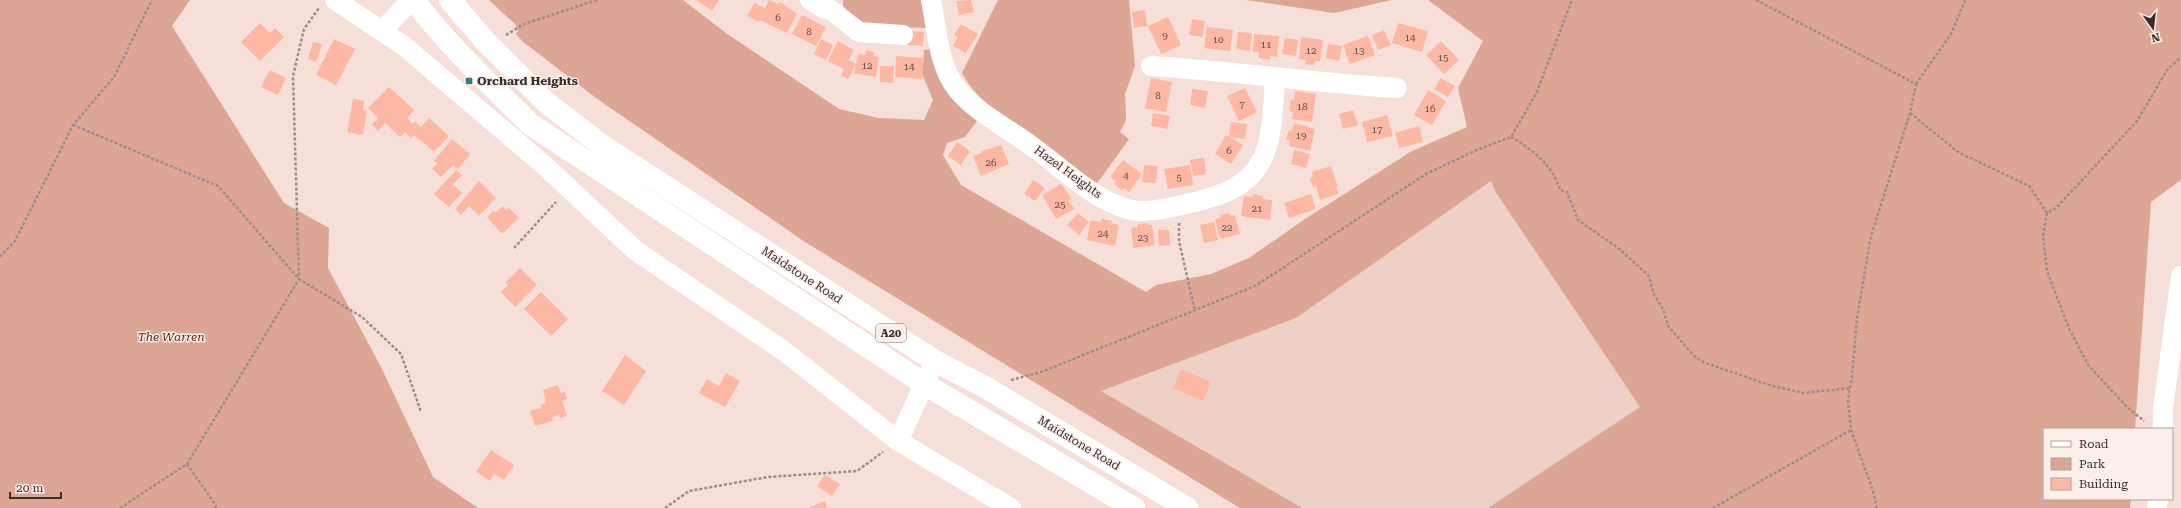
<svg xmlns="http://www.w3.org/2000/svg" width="2181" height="508" font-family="'Roboto Serif',serif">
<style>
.built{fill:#eed1c6}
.green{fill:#dda694}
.building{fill:#fcb8a2}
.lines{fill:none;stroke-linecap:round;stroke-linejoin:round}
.path{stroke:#9d8d88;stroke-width:2.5;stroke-dasharray:3 2;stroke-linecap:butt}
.minor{stroke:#fff;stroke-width:20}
.primary{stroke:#fff;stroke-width:22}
.poi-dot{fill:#357e7c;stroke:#fcefea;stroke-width:1.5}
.labels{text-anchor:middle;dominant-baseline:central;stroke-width:3;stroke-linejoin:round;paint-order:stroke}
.number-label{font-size:10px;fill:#68514a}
.shield{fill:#fcefea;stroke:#726965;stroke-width:1}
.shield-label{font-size:11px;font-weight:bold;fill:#372f2c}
.poi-label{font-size:12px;font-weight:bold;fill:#372f2c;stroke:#fcefea;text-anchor:start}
.street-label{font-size:12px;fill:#372f2c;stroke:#fcefea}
.park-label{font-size:12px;font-style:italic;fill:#562311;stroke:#fcefea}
</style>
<rect width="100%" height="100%" fill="#f6dfd8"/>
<path class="built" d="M 1486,167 L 1641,407 L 1488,508 L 1240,508 L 1055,394 Z"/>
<path class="green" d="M 0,0 L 190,0 L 172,26 L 284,203 L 329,228 L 328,268 L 381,367 L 433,477 L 478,508 L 0,508 Z
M 489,0 L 683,0 L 726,33 L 839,109 L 879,118 L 924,120 L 933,100 L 922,74 L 924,50 L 930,49 L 953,99 L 977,121 L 965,137 L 947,143 L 943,155 L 961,185 L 1146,292 L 1156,285 L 1211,274 L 1249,258 L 1305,219 L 1412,151 L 1467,127 L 1458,88 L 1483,41 L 1428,0 L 2181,0 L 2181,180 L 2151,202 L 2135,429 L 2044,429 L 2044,499 L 2131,499 L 2130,508 L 1488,508 L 1640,407 L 1495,191 L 1491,181 L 1296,318 L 1101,391 L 1302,508 L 1240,508 L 805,242 L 596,98 L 522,41 L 516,34 L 518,31 L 516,25 Z
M 843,0 L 924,0 L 928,28 L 859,26 L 843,6 Z
M 998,0 L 1129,0 L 1135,66 L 1125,94 L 1126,120 L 1120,132 L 1129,139 L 1096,185 C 1073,169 1051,152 1029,136 C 1005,118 976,100 962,73 Z
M 1246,0 L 1392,0 L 1334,13 Z"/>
<path class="building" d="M 696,0 L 719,0 L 712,11 Z
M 769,0 L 778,4 L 780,2 L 797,14 L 787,33 L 760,20 L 758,22 L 747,16 L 754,3 L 765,8 Z
M 971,0 L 974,12 L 959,15 L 956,1 Z
M 1145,10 L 1147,26 L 1134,28 L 1132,12 Z
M 802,15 L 826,27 L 816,46 L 792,34 Z
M 1168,17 L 1181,45 L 1161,54 L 1148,26 Z
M 1192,19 L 1205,21 L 1202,37 L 1189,35 Z
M 260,23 L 270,33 L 275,28 L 284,37 L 260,61 L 241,42 Z
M 1398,23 L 1428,31 L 1422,52 L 1392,43 Z
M 961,24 L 978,34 L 966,53 L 953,46 L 958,37 L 954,35 Z
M 1207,27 L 1233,30 L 1230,51 L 1204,48 Z
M 1384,30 L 1391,45 L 1378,50 L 1372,35 Z
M 909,31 L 924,32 L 923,46 L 908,45 Z
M 1238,32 L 1252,33 L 1250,51 L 1236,49 Z
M 1254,34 L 1279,36 L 1277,57 L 1270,56 L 1270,60 L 1259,58 L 1259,52 L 1253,52 Z
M 1368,36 L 1375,55 L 1350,64 L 1343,45 Z
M 1301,37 L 1323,40 L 1320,61 L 1315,61 L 1314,65 L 1305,64 L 1306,60 L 1299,59 Z
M 1285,38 L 1298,40 L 1296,56 L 1282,54 Z
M 334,39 L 355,49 L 336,85 L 316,75 Z
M 821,39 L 833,45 L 826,60 L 814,54 Z
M 838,41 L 854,50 L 848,60 L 856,64 L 848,79 L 841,75 L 844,69 L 828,61 Z
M 1441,41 L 1459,60 L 1444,74 L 1426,55 Z
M 313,42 L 322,44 L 316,62 L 308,59 Z
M 1328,44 L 1342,46 L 1339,61 L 1326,58 Z
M 866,50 L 874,52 L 873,56 L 879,57 L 876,77 L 854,73 L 858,54 L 865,55 Z
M 896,56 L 924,58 L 922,79 L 895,77 Z
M 880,66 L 894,66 L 893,83 L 880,82 Z
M 270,70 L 286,78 L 278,95 L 261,87 Z
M 1151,78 L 1172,82 L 1166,112 L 1145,108 Z
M 1441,78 L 1455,86 L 1448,97 L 1434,89 Z
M 389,87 L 414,110 L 407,118 L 413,124 L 415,121 L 421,127 L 429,118 L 449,136 L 434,152 L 414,135 L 411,138 L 405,132 L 400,137 L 385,123 L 378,131 L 372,125 L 378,118 L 368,108 Z
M 1245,88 L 1257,112 L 1239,121 L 1227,96 Z
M 1192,89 L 1208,91 L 1205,108 L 1190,105 Z
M 1428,90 L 1446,101 L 1432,125 L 1414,115 Z
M 1295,91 L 1316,94 L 1312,122 L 1292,119 L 1293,112 L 1289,111 L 1291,99 L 1294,100 Z
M 353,99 L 364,101 L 363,110 L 367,111 L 363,135 L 347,132 Z
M 1353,110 L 1358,125 L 1343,129 L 1339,114 Z
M 1153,113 L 1170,116 L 1167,129 L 1151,126 Z
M 1387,115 L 1393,136 L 1367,142 L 1362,122 Z
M 1231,122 L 1247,124 L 1245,139 L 1229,137 Z
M 1294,123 L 1315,129 L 1310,151 L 1289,146 L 1290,141 L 1286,139 L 1289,130 L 1292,131 Z
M 1419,126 L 1423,142 L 1399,148 L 1395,133 Z
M 1226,135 L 1243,145 L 1231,164 L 1215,154 Z
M 452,139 L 470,154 L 458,169 L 453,165 L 441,177 L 432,169 L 437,163 L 434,161 Z
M 957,142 L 970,151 L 961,165 L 948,156 Z
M 1001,145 L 1009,164 L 981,176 L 973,156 L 982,153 L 981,151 Z
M 1294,150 L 1310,154 L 1306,168 L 1291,164 Z
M 1204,158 L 1206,174 L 1193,176 L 1190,160 Z
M 1123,160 L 1142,174 L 1129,192 L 1124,188 L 1122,190 L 1114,184 L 1116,181 L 1110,177 Z
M 1144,165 L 1158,166 L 1156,183 L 1142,182 Z
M 1190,165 L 1193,185 L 1168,189 L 1164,169 Z
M 1331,166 L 1338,187 L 1336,187 L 1338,194 L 1320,200 L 1316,186 L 1313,187 L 1310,178 L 1313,177 L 1312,172 Z
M 456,170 L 462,175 L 453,184 L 462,193 L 449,207 L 434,194 Z
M 1033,180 L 1045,188 L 1035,201 L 1024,194 Z
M 479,181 L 496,198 L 479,216 L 469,206 L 461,215 L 455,209 Z
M 1061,184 L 1072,199 L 1069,200 L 1074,209 L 1056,219 L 1042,195 Z
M 1253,194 L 1263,196 L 1263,199 L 1272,200 L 1270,220 L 1241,216 L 1244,196 L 1253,197 Z
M 1311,194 L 1316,209 L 1289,218 L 1284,203 Z
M 503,206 L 506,210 L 508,207 L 519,218 L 502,234 L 487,217 L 493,211 L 495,213 Z
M 1078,213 L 1089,222 L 1079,235 L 1067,225 Z
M 1229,213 L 1230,216 L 1235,215 L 1240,234 L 1220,239 L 1215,219 L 1221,218 L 1220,215 Z
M 1102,219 L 1112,221 L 1111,223 L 1119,225 L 1115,246 L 1087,240 L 1091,220 L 1101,222 Z
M 1214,222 L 1218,240 L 1204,243 L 1200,225 Z
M 1148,223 L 1148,225 L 1152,225 L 1155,245 L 1133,248 L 1131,228 L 1138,227 L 1138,224 Z
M 1158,230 L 1169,230 L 1170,245 L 1159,246 Z
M 520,268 L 537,285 L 515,307 L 501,292 L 508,285 L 506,282 Z
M 541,292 L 568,319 L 551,336 L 524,309 Z
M 625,355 L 646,371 L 624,405 L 602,391 Z
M 1181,369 L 1211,382 L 1203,401 L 1173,388 Z
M 726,373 L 740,381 L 725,407 L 699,393 L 707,379 L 719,386 Z
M 558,385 L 561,393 L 565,392 L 567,399 L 562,401 L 567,416 L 560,418 L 559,415 L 552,417 L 553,421 L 535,426 L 530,411 L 541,408 L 540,405 L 546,403 L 543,390 Z
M 491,450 L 514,465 L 504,480 L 494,474 L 490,481 L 476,472 Z
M 825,475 L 840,484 L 832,496 L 817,486 Z
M 825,501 L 828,508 L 808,508 Z"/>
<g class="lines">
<path class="path" d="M 1756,0 L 1916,84 L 1910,113 L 1871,236 L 1857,318 L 1852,377 L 1848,399 L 1851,430 L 1873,491 L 1877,508
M 506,35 L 524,24 L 597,0
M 1916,84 L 1951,34 L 1965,0
M 1910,113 L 1958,152 L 2029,186 L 2047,213 L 2056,208 L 2137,121 L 2167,70 L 2181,57
M 73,125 L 218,186 L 299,279 L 362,317 L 401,354 L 421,412
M 1511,137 C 1532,149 1553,165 1560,190 L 1567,192 L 1578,220 L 1617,247 L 1649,276 L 1654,295 L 1663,309 L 1668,326 L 1694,356 L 1703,362 L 1769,385 L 1803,393 L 1850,388
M 2047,213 L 2043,236 L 2047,271 L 2068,326 L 2088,365 L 2127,407 L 2144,421
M 1179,223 L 1179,241 L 1195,311
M 514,248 L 556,202
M 0,257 L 15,241 L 73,125 L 114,77 L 152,0
M 1011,380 L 1041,372 L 1255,286 L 1426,174 L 1479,149 L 1511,137 L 1536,94 L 1572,0
M 187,464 L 215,504 L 216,508
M 120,508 L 187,464 L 299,279 L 293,76 L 304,29 L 319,8
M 665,508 L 689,491 L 768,477 L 857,471 L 883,452
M 1713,508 L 1851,430"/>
<path class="minor" d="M 335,0 L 404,46 L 544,165 L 636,251 L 784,351 L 898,441 L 1011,508
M 810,0 L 825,9 L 831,10 L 859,32 L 903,35
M 931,0 C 937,29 938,65 957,89 C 977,113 1004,126 1029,144 C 1060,166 1089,197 1127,209 C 1145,214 1168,208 1186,204 C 1269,187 1271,154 1275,78
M 382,31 L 411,0
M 1151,66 C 1233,71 1315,83 1397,88
M 2163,429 L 2163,408 L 2181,276
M 898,441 L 935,361
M 2157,508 L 2158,499"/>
<path class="primary" d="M 414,0 C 448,46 490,84 530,124 L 926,385 L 1134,508
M 450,0 L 485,41 L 548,104 L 603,146 L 935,361 L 985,387 L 1187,508"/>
</g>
<rect class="poi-dot" x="465" y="77" width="8" height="8" rx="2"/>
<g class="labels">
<g class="number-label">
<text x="778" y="17">6</text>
<text x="809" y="31">8</text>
<text x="1165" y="35">9</text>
<text x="1410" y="37">14</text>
<text x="1218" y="39">10</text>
<text x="1266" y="44">11</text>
<text x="1311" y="50">12</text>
<text x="1359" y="50">13</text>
<text x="1443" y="57">15</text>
<text x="867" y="65">12</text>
<text x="909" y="66">14</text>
<text x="1158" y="95">8</text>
<text x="1242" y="104">7</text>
<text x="1302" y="106">18</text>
<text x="1430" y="108">16</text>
<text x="1377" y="129">17</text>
<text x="1301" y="135">19</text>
<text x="1229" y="150">6</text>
<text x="991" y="162">26</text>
<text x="1126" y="175">4</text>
<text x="1179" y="177">5</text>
<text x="1060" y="204">25</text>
<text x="1257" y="208">21</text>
<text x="1227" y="227">22</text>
<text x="1103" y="233">24</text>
<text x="1143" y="237">23</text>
</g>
<rect class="shield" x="876" y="324" width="30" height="18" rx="3"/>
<g class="shield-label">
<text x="891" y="333">A20</text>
</g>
<g class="poi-label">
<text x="477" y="81">Orchard Heights</text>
</g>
<g class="street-label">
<text transform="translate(1068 172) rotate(36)">Hazel Heights</text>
<text transform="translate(802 275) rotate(33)">Maidstone Road</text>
<text transform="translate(1079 443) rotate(31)">Maidstone Road</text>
</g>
<g class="park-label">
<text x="171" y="337">The Warren</text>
</g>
</g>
<rect x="2043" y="428" width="130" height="72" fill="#fcefea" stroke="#ada29e"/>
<rect x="2051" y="441" width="20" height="6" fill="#ffffff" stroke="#ada29e"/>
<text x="2079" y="448" font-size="12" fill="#372f2c">Road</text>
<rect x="2051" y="458" width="20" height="12" fill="#dda694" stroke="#ada29e"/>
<text x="2079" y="468" font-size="12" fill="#372f2c">Park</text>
<rect x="2051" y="478" width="20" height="12" fill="#fcb8a2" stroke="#ada29e"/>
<text x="2079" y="488" font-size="12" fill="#372f2c">Building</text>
<g transform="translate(2153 28) rotate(165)" stroke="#fcefea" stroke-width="3" paint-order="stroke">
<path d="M0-3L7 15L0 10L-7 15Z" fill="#372f2c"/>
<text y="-6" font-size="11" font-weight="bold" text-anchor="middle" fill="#372f2c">N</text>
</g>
<path d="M10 492v6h51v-6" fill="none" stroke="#372f2c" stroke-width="2"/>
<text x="16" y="492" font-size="12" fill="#372f2c" stroke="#fcefea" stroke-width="3" paint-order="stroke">20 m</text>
</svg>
